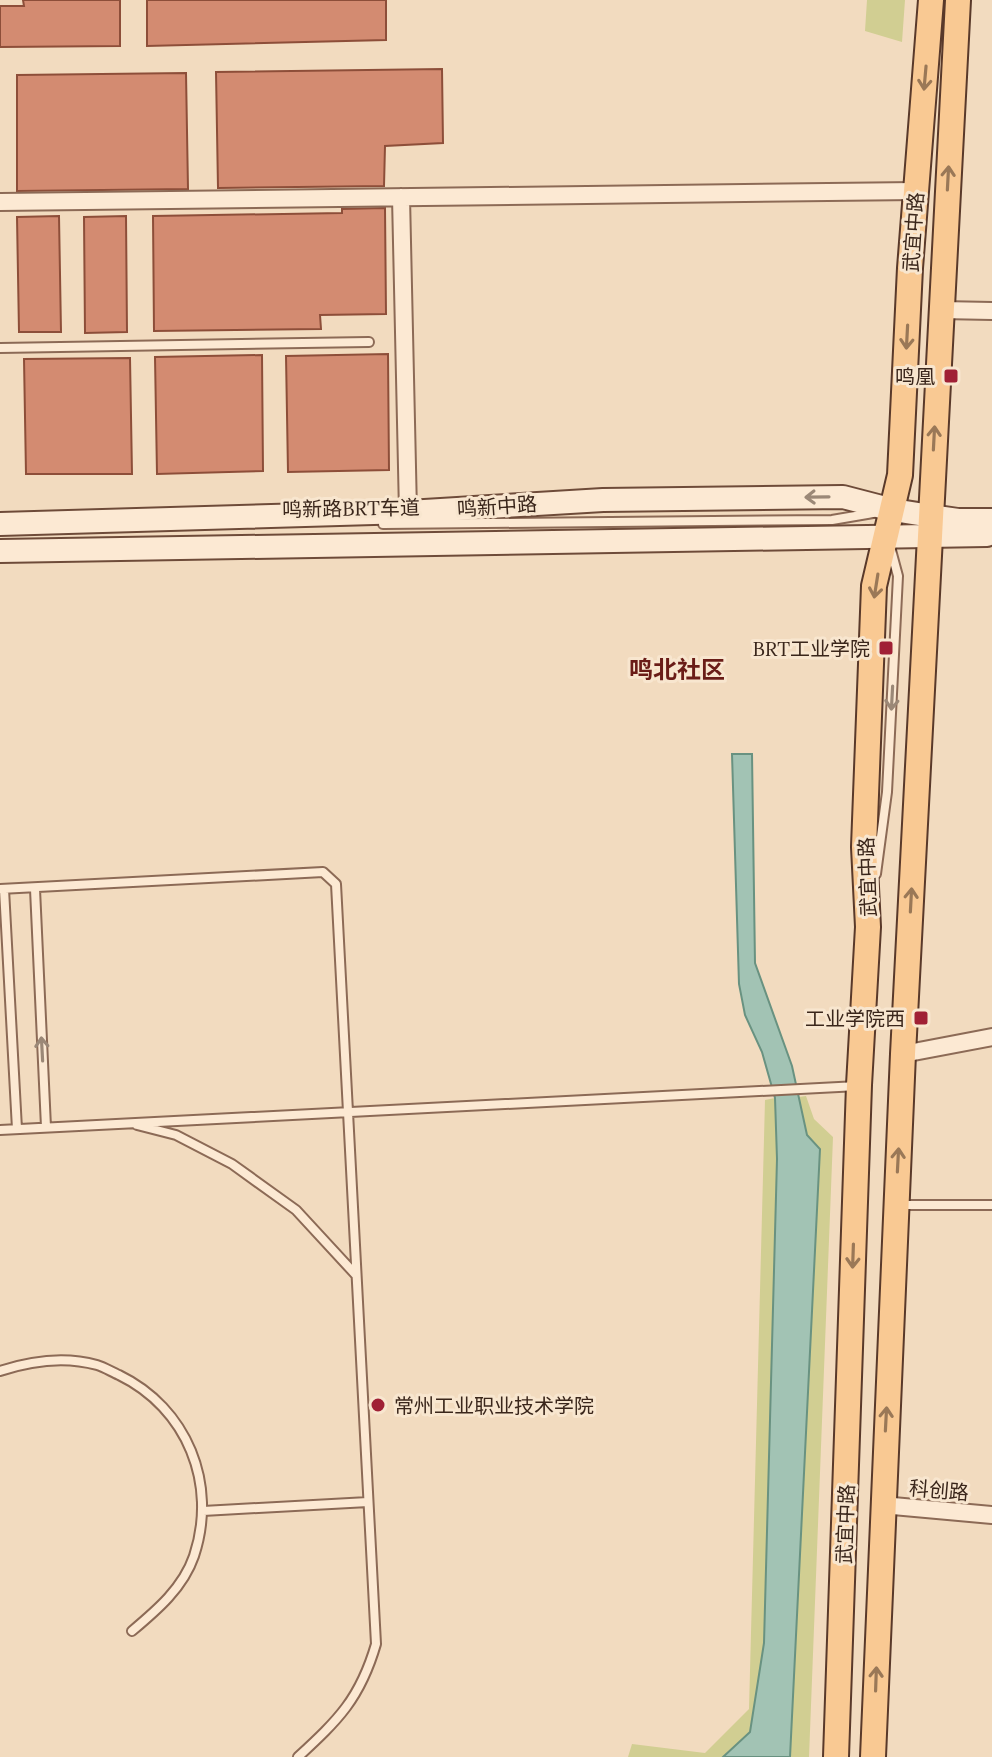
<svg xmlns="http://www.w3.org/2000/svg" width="992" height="1757" font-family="Lora,'Noto Sans SC',serif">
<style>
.green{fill:#d1ce92}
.water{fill:#a2c3b4;stroke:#699281;stroke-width:2}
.building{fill:#d38b71;stroke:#8d4e39;stroke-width:2}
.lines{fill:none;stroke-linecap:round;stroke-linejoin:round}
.service-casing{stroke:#8c6a56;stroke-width:12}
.minor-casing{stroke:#8c6a56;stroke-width:20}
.secondary-casing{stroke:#6e4b39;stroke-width:26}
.primary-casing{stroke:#59392a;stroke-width:28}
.service{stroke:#fce9d3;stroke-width:8}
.minor{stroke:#fce9d3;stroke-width:16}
.secondary{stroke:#fce9d3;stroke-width:22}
.primary{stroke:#f9c993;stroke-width:24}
.oneway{stroke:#9a7857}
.oneway2{stroke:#9b8877}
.poi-dot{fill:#a02035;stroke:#f8e6cf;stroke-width:3}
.labels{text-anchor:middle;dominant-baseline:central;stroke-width:6;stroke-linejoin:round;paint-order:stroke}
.street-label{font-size:20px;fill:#3a261b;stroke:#f8e6cf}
.poi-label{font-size:20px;fill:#3a261b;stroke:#f8e6cf;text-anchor:end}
.quarter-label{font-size:24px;font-weight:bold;fill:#6a1c17;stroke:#f8e6cf}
</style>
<rect width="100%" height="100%" fill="#f2dbbf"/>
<path class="green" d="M 867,0 L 905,0 L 902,42 L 865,31 Z
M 806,1096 L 814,1119 L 833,1137 L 809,1757 L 790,1757 L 820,1149 L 807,1135 L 799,1097 Z
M 775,1098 L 777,1159 L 764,1643 L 750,1732 L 723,1757 L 628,1757 L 632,1744 L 705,1753 L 749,1709 L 765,1100 Z"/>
<path class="water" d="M 732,754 L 752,754 L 755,963 L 792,1066 L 807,1135 L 820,1149 L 790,1757 L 723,1757 L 750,1732 L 764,1643 L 777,1159 L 775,1098 L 762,1052 L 745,1015 L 739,984 Z"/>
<path class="building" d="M 23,0 L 120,0 L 120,46 L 0,47 L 0,6 L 24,6 Z
M 147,0 L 386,0 L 386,40 L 147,46 Z
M 442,69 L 443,143 L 385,146 L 384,186 L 218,188 L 216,72 Z
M 186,73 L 188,189 L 17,191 L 17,75 Z
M 385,208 L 386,314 L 320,315 L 321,329 L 154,331 L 153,216 L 342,213 L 342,209 Z
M 59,216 L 61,332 L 19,332 L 17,217 Z
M 126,216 L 127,332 L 85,333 L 84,217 Z
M 388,354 L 389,470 L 288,472 L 286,356 Z
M 262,355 L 263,471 L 157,474 L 155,357 Z
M 130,358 L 132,474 L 26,474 L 24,359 Z"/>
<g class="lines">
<defs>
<path id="service" d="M 0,348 L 369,342
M 383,524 L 832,520 L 873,513
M 876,874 L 887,792 L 898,576 L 891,550
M 0,889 L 323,872 L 336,884 L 376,1644 C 360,1699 338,1720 298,1757
M 4,889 L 17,1129
M 35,889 L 46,1127
M 137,1125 L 176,1135 L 232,1164 L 296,1210 L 356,1275
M 0,1130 L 858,1086
M 901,1205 L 992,1205
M 0,1371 C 30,1361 65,1356 97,1365 C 104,1367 112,1372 119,1375 C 187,1408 218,1484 194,1556 C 183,1588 157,1610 132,1631
M 203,1511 L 368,1502"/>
<path id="minor" d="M 401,197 L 408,512
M 0,202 L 916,191
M 941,310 L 992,311
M 903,1054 L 992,1037
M 882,1505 L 992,1515"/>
<path id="secondary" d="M 0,524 L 408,512 L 603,500 L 843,497 L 893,510 L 931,516 L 958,520 L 992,520
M 0,551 L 987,535"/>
<path id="primary" d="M 836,1757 L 859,1085 L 868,927 L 864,847 L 874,586 L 900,475 L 910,268 L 931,0
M 873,1757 L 903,1054 L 958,0"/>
</defs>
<use href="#service" class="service-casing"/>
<use href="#minor" class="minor-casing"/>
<use href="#secondary" class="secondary-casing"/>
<use href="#primary" class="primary-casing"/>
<use href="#service" class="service"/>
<use href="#minor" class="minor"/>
<use href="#secondary" class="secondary"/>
<use href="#primary" class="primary"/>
</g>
<defs><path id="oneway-shaft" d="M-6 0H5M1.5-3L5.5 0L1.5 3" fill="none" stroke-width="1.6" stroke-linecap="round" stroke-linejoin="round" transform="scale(2)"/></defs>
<g class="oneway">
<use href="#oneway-shaft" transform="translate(925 78) rotate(95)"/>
<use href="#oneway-shaft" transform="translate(948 178) rotate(-87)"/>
<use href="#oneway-shaft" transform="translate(907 337) rotate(93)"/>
<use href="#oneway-shaft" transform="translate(934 438) rotate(-87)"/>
<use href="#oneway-shaft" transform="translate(876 586) rotate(99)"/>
<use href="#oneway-shaft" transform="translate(911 900) rotate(-87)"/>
<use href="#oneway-shaft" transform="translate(898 1160) rotate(-87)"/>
<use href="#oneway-shaft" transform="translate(853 1256) rotate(92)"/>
<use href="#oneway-shaft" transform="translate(886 1419) rotate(-87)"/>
<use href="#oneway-shaft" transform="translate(876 1679) rotate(-88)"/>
</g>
<g class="oneway2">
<use href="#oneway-shaft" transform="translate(817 497) rotate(179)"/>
<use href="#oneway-shaft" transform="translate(892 698) rotate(93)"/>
<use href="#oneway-shaft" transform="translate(42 1049) rotate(-93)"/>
</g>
<g class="poi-dot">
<rect x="943" y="368" width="16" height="16" rx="4"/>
<rect x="878" y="640" width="16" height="16" rx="4"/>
<rect x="913" y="1010" width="16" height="16" rx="4"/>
<circle cx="378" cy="1405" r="8"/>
</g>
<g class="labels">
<g class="street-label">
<text transform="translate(913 232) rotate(-86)">武宜中路</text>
<text transform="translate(497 506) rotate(-4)">鸣新中路</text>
<text transform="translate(351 508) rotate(-1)">鸣新路BRT车道</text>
<text transform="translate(867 877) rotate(-92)">武宜中路</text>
<text transform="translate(939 1490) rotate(5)">科创路</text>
<text transform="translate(845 1524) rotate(-88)">武宜中路</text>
</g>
<g class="poi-label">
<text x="935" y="376">鸣凰</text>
<text x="870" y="648">BRT工业学院</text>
<text x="905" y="1018">工业学院西</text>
<text x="394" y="1405" text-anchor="start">常州工业职业技术学院</text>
</g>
<g class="quarter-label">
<text x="677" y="669">鸣北社区</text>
</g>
</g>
</svg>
